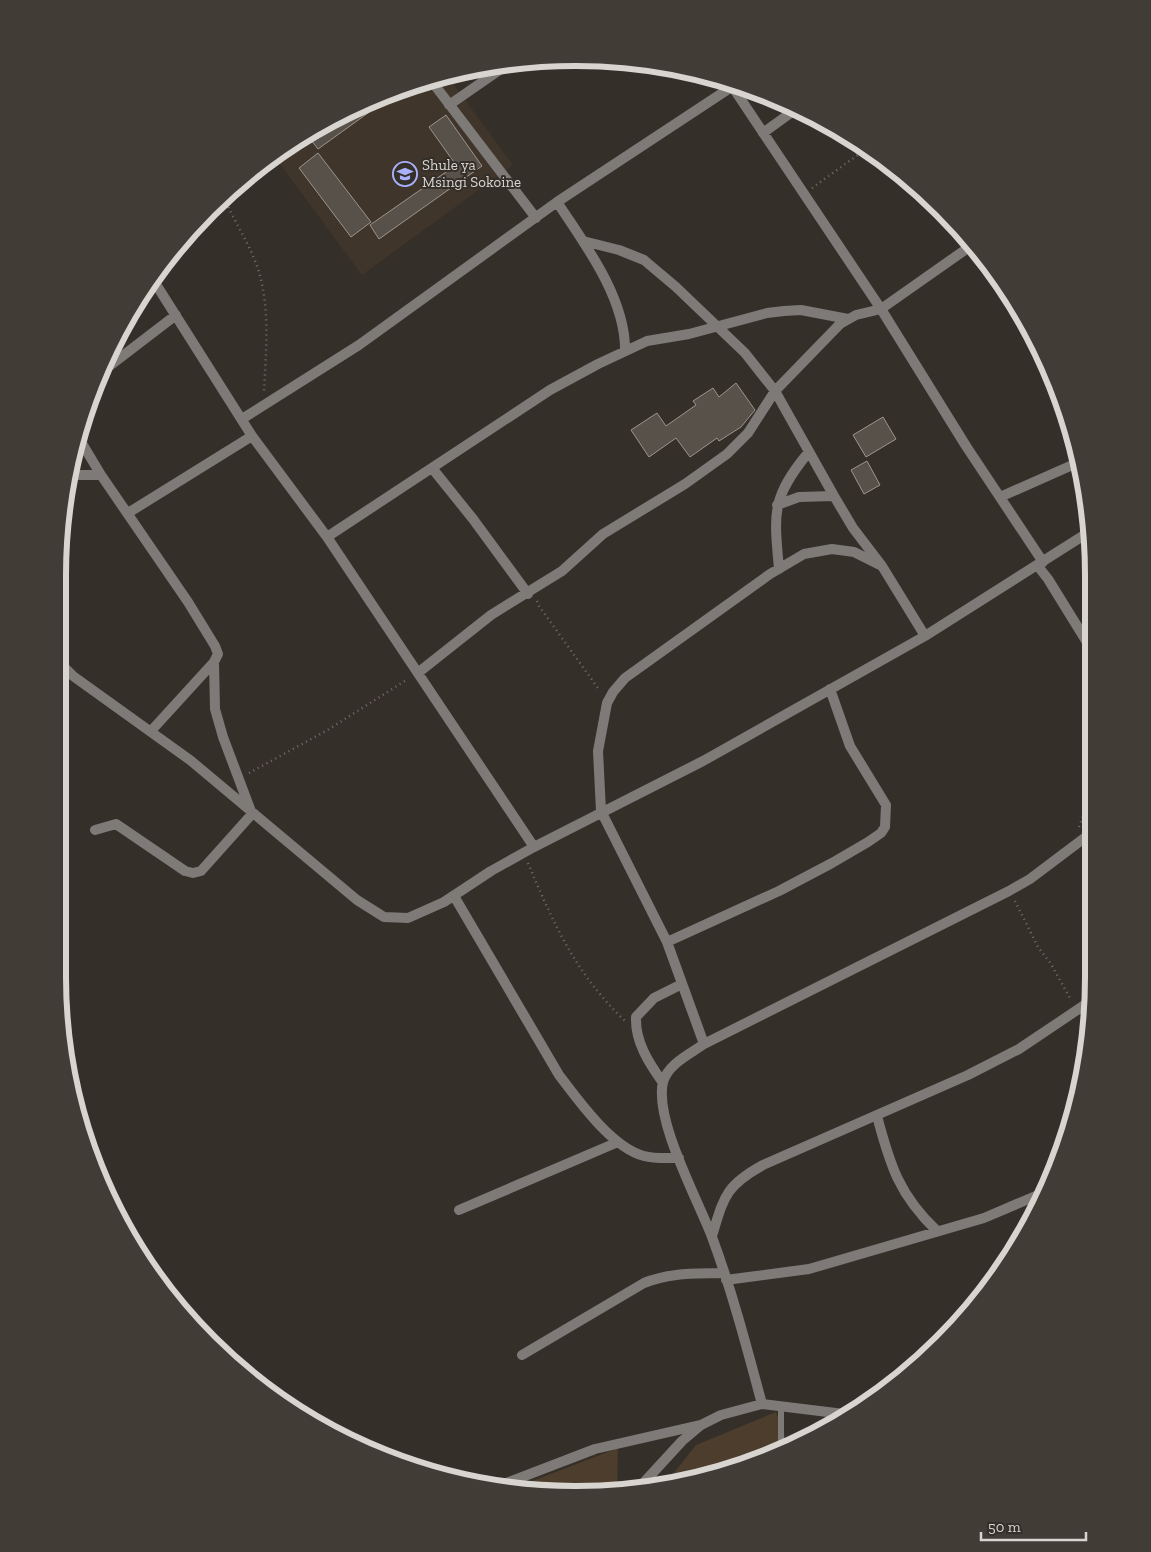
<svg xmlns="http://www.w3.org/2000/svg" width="1151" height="1552" font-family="'Zilla Slab',serif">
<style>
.built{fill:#3f352a}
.green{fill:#4c3d2c}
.building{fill:#57514a;stroke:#9b958e}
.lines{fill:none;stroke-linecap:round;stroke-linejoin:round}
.path{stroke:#746e6a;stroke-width:2.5;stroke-dasharray:1 4;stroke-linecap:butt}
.service{stroke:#7d7a77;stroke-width:6}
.minor{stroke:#7d7a77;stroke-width:10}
.labels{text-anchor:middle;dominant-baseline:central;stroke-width:4;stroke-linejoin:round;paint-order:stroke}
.poi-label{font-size:15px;fill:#d8d4d0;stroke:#352f2a;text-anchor:start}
.rim{fill:none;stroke:#d8d4d0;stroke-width:6}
</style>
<rect width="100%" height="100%" fill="#352f2a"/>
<path class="built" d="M 446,74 L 513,165 L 362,275 L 274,156 L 346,111 Z"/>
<path class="green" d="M 776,1412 L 789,1447 L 774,1455 L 665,1484 L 696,1445 Z
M 618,1448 L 617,1492 L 575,1494 L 514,1488 Z"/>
<path class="building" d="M 384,97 L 386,100 L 318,149 L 307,135 L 346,111 Z
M 446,115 L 482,166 L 379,239 L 370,225 L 456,165 L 429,127 Z
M 318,153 L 371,222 L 351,237 L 299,168 Z
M 736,383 L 755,410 L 741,427 L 719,441 L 717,438 L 690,457 L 676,438 L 649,457 L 631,430 L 657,413 L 666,426 L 696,405 L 693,401 L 713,388 L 719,397 Z
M 883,417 L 896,439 L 866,457 L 853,435 Z
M 867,461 L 880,485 L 864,494 L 851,470 Z"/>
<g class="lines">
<path class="path" d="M 812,188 L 866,149
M 224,198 C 235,223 251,246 259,272 C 270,310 266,352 264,391
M 537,601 L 539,606 L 600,691
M 249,773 L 326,731 L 408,679
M 1079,827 L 1091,794
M 528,863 C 554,925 576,974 625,1021
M 1015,901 L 1038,947 L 1051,964 L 1071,1000"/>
<path class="service" d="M 781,1406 L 781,1451"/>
<path class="minor" d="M 430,79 L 536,218
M 732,86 L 881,309 L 966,446 L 1043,562
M 449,105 L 508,64
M 763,133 L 796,109
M 557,202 C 585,244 626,299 625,351
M 583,241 L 619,250 L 644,260 L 676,287 L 745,353 L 775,391 L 834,496 L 853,528 L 882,566 L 925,636
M 152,278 L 252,436 L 327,537 L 534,847
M 99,374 L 176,315
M 242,419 L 359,345 L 557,202 L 736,84
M 77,435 L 101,475 L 188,602 L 215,646 L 218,654 L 214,662 L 151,731
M 72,462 L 76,440
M 432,468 L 473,519 L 528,594
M 70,475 L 101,475
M 1000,497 L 1077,463
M 777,505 L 799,497 L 834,496
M 128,513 L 252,436
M 327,537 L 550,390 L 598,364 L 647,341 L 689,334 L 767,313 L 784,311 L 801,310 L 848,319
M 1037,565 L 1048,579 L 1090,647
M 779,569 C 774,513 771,498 808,453
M 58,661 L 73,676 L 190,760 L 357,900 L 384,917 L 408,918 L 444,902 L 491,871 L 534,847 L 703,761 L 925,636 L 1089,532
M 419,672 L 491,615 L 562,571 L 603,534 L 685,484 L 727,454 L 748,433 L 775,391 L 840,324 L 856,315 L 881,309 L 972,245
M 95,830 L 116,824 L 185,871 L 193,873 L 201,871 L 252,814 L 223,737 L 215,709 L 214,662
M 454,896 L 559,1075 C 578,1100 612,1148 644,1156 C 655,1159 667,1158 679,1158
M 667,942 L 779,891 L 832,863 L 868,842 L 881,833 L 885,827 L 886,805 L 850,746 L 830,689
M 704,1044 L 667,942 L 601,811 L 598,751 L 607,703 L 613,692 L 625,678 L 770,574 L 804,554 L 832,549 L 854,552 L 882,566
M 663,1083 C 649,1063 635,1042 636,1017 L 654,998 L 682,984
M 877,1116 C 890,1165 899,1195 937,1231
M 459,1210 L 618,1142
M 712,1236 C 724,1197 725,1186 763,1165 L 968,1075 L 1019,1049 L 1092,1000
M 726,1280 L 809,1269 L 984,1218 L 1045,1192
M 522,1355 L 644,1283 C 671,1272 696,1274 724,1273
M 762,1404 C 747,1348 732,1291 712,1237 C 698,1200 654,1120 663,1082 C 668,1064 690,1054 704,1044 L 1009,891 L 1030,879 L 1091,833
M 496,1487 L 595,1449 L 700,1425
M 637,1490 L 682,1441 L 701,1425 L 721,1415 L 762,1404 L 844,1414"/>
</g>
<defs>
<symbol id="school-ring" viewBox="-11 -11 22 22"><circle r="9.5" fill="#352f2a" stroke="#a9b0fc" stroke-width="1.5"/><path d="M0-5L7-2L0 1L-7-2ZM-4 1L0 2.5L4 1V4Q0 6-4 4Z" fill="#a9b0fc"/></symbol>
</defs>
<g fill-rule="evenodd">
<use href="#school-ring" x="391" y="160" width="28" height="28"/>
</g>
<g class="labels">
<g class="poi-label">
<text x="422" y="165">Shule ya<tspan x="422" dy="17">Msingi Sokoine</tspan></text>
</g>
</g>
<path d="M0 0H1151V1552H0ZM575 66H576A509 509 0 0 1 1085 575V977A509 509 0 0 1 576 1486H575A509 509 0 0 1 66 977V575A509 509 0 0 1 575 66Z" fill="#423c37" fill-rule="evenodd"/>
<path class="rim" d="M575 66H576A509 509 0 0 1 1085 575V977A509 509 0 0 1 576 1486H575A509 509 0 0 1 66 977V575A509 509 0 0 1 575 66Z"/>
<path d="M981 1532v8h105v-8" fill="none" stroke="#d8d4d0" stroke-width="2.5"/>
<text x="988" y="1532" font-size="15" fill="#d8d4d0" stroke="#352f2a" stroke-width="4" paint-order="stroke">50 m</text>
</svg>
